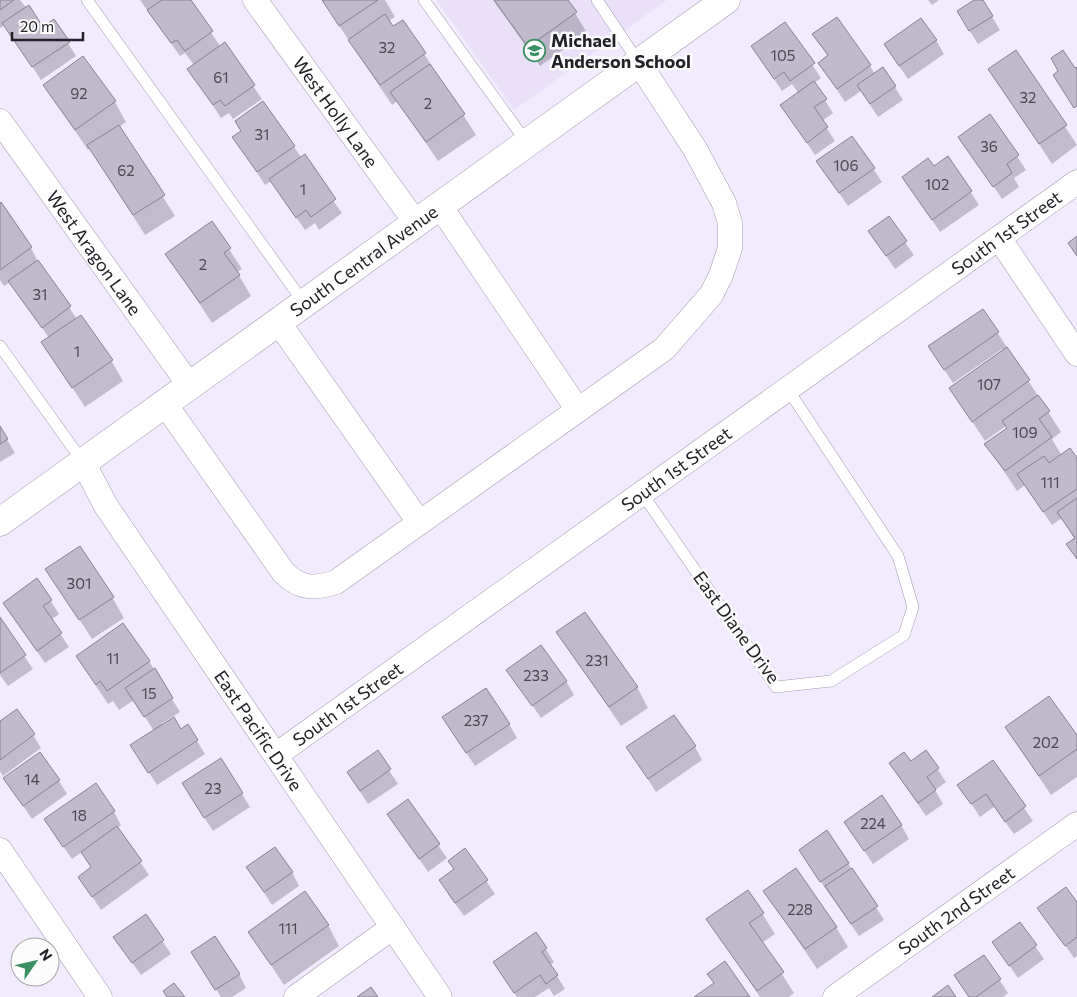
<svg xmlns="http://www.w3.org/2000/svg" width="1077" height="997" font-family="Commissioner,sans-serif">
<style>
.built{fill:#eae0fa}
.shadow{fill:#0003}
.building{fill:#c1bacc;stroke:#888193}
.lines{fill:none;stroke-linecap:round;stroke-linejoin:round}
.lane-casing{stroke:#a19aac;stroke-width:12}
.street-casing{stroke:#a19aac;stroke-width:25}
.secondary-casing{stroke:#a19aac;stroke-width:29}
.lane{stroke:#fff;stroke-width:11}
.street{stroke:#fff;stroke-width:24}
.secondary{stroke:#fff;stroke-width:28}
.labels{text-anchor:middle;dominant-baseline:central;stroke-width:5;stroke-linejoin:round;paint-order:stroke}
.number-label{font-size:15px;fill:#4a4750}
.poi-label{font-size:18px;font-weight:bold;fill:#232127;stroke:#fcfcfc;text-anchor:start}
.street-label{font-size:18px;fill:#232127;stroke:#fcfcfc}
</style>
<rect width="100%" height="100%" fill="#f2ebfe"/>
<path class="built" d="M 436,0 L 667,0 L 514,110 Z"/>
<path class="shadow" d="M 0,0 L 20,0 L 43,28 L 54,21 L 76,56 L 41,80 L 5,25 L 0,28 Z
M 140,0 L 189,0 L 220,46 L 224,44 L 262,99 L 233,119 L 229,113 L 221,118 L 189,69 L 194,65 L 185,53 L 180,56 Z
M 322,0 L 385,0 L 395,17 L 388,21 L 393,28 L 403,21 L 476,135 L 438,161 L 397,101 L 392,105 Z
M 493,0 L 567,0 L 587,33 L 540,66 Z
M 928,0 L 939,0 L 932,5 Z
M 976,0 L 982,0 L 1000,30 L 978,44 L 966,25 Z
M 785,23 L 821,78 L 814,83 L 833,113 L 822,121 L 835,141 L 815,155 L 782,106 L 799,94 L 792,84 L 782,91 L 752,46 Z
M 814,34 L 870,66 L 875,74 L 883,68 L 903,100 L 878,117 L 861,91 L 845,102 L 819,63 L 828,57 Z
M 936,40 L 944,54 L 908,79 L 885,45 Z
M 1016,52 L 1077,145 L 1052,164 L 990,70 Z
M 83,58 L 115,102 L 126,122 L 119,127 L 175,216 L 145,235 L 90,148 L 88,150 L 44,85 Z
M 990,116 L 1026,170 L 1014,178 L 1019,187 L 1002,199 L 960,137 Z
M 852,137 L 882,182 L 848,206 L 818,162 Z
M 234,138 L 294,147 L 342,213 L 319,230 L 315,223 L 305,230 L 271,181 L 265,185 Z
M 948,158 L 979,205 L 940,232 L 903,177 L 934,168 Z
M 1,204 L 31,248 L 38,262 L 77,319 L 111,360 L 123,381 L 85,407 L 43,343 L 49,338 L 10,282 L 4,286 L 0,280 Z
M 888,218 L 914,255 L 895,269 L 870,232 Z
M 212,223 L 242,269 L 237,272 L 251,296 L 212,323 L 167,254 Z
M 983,310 L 1061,432 L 1052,439 L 1062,456 L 1077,461 L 1077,560 L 1068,545 L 1075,540 L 1062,518 L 1052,525 L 1025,485 L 1017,491 L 986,444 L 1008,428 L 1006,426 L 985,441 L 950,388 L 1004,351 L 1002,349 L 953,383 L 938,360 Z
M 0,428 L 15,453 L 0,462 Z
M 47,569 L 112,597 L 124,618 L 92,639 Z
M 37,580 L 59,614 L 51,620 L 69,647 L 45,663 L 4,604 Z
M 0,620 L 33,669 L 8,686 L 0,675 Z
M 558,633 L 637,687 L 648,708 L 621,726 Z
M 77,657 L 149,661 L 180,712 L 161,724 L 180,730 L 188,726 L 205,754 L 157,785 L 140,759 L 154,731 L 134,700 L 119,710 L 113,701 L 108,704 Z
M 508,670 L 566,681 L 574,695 L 541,718 Z
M 0,723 L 33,735 L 41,748 L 3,776 L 0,771 Z
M 509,724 L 517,738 L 475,766 L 452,731 Z
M 1006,728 L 1077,738 L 1077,777 L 1051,795 Z
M 695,747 L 702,760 L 656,792 L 628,748 Z
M 377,752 L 398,784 L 368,804 L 348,773 Z
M 926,752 L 946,782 L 935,790 L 943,804 L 926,816 L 890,764 L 911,763 Z
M 221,760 L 250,807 L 213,831 L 191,797 Z
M 992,761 L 1033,821 L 1014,834 L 994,807 L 980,817 L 959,785 Z
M 59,781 L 67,794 L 32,819 L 13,791 Z
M 407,801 L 447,858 L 428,872 L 389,815 Z
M 114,812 L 121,825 L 117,828 L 149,875 L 101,910 L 79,877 L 92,868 L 82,852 L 72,859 L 54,833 Z
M 845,822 L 901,825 L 909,839 L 873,864 Z
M 465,850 L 495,894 L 464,916 L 448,894 L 455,870 Z
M 848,863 L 884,920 L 859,936 L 808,864 Z
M 248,868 L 292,872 L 299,886 L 272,905 Z
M 748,891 L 775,934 L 762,943 L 794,993 L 789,997 L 760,997 L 708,920 Z
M 765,891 L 836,927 L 848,947 L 817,969 Z
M 1077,904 L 1077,956 L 1074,958 L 1039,908 Z
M 146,916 L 171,954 L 141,975 L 123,950 Z
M 1020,924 L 1044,959 L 1018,978 L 994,943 Z
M 328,925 L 339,946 L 284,985 L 249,932 Z
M 536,934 L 554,962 L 550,965 L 565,989 L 554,996 L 549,988 L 535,997 L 517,997 L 503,975 Z
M 984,956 L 1008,993 L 1003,997 L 969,997 L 956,976 Z
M 200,965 L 239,974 L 246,988 L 232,997 L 221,997 Z"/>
<path class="building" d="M 0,0 L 14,0 L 0,10 Z
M 162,0 L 191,0 L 213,31 L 185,51 L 177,40 L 171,43 L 147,10 Z
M 322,0 L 378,0 L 339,26 Z
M 494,0 L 568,0 L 577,12 L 528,47 Z
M 974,0 L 983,0 L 993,16 L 969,31 L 957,11 Z
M 29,5 L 43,27 L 54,19 L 70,42 L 32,67 L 2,23 Z
M 385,14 L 393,26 L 403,20 L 426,53 L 380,85 L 348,40 Z
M 837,17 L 871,65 L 837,89 L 818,63 L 828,55 L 812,34 Z
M 921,18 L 937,40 L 899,66 L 884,44 Z
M 785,22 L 815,63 L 790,81 L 784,72 L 774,79 L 751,46 Z
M 225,42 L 255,85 L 225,106 L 220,100 L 213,105 L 187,69 Z
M 1016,50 L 1067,125 L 1039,144 L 988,69 Z
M 1063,50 L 1075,68 L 1077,67 L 1077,106 L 1074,108 L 1053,75 L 1058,71 L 1051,58 Z
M 83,56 L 116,101 L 75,130 L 43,85 Z
M 430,64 L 465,114 L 426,142 L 390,92 Z
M 883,67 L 896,86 L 870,104 L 857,85 Z
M 814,81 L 827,99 L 814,107 L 828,127 L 807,143 L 780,105 Z
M 263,101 L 295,146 L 257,172 L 232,137 L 241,131 L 235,121 Z
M 990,114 L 1019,155 L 1007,164 L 1012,173 L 993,187 L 958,137 Z
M 119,125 L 165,195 L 133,215 L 87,145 Z
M 852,136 L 875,168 L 839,193 L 816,161 Z
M 305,154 L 336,199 L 311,217 L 306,210 L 296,218 L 269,179 Z
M 948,156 L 972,191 L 932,220 L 902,177 L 928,158 L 934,166 Z
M 1,202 L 32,247 L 0,270 L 0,203 Z
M 889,216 L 907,241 L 886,256 L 868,231 Z
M 212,221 L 231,248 L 224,253 L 240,275 L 200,303 L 165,254 Z
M 1077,236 L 1077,256 L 1068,243 Z
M 38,260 L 71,306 L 42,328 L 8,281 Z
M 983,309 L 999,332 L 944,370 L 928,346 Z
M 81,315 L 113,360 L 72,388 L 41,342 Z
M 1007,347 L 1030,380 L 972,422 L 949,388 Z
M 1038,395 L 1050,411 L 1039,419 L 1052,437 L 1005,471 L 984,444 L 1007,428 L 1002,421 Z
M 0,426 L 8,439 L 0,444 Z
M 1070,448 L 1077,458 L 1077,489 L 1043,512 L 1017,474 L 1044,456 L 1049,463 Z
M 1077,498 L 1077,559 L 1066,544 L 1075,538 L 1057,512 Z
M 80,546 L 114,597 L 79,620 L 45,569 Z
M 37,578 L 52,600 L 43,606 L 62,633 L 37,651 L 3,603 Z
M 585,612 L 638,687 L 609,707 L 556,632 Z
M 0,617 L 26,655 L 0,673 Z
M 123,623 L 150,661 L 107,691 L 100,681 L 96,685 L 76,656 Z
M 541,645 L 567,681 L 532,706 L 506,670 Z
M 155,668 L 173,698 L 144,717 L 125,688 Z
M 486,688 L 510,724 L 466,753 L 442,717 Z
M 1049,696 L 1077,735 L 1077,749 L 1039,776 L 1005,727 Z
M 17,709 L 35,734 L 0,760 L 0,721 Z
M 674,715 L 696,746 L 648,779 L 626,747 Z
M 174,717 L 181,729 L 188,724 L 198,740 L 148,773 L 130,745 Z
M 378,750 L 391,769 L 360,791 L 347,772 Z
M 926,750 L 939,768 L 927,777 L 936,790 L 918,803 L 889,763 L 904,752 L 911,761 Z
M 40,752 L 60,780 L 23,806 L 3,778 Z
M 221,758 L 243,793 L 204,818 L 182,783 Z
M 993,760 L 1026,806 L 1005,822 L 986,794 L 971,804 L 957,785 Z
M 96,783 L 115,811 L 63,847 L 44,819 Z
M 882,795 L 902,825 L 864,851 L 844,822 Z
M 408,799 L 440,844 L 419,859 L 387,814 Z
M 117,826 L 142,861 L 92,897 L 78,877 L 91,867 L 81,852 Z
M 827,830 L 849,863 L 820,882 L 799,850 Z
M 275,847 L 293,872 L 264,892 L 246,867 Z
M 465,848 L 488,880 L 455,903 L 439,880 L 454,869 L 448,861 Z
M 796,868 L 837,927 L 805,949 L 763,891 Z
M 852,868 L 878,906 L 851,924 L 825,886 Z
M 1066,887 L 1077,902 L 1077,937 L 1065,946 L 1037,908 Z
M 748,890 L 764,913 L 749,923 L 784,972 L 757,991 L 706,919 Z
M 305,891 L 329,925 L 271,965 L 248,932 Z
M 146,914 L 164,940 L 132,963 L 113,937 Z
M 1020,922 L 1037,945 L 1009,966 L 992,942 Z
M 536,932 L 547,948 L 542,952 L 558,975 L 546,984 L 540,975 L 514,993 L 493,962 Z
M 215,936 L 240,974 L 215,990 L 191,952 Z
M 984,955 L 1001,979 L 976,997 L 969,997 L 954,975 Z
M 725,961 L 750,997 L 694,997 L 714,983 L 707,974 Z
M 174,983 L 185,997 L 167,997 L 163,991 Z
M 948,985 L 956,997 L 932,997 Z
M 371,987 L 378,997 L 357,997 Z"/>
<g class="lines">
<defs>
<path id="lane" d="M 87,0 L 304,303
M 424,0 L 527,143
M 597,0 L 639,63
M 0,346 L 83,462
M 641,492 L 776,687 L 831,681 L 904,635 L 913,607 L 898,556 L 787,388"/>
<g id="street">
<path id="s1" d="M 255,0 L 416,223"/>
<path id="s2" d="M 0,121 L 190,386"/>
<path d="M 440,206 L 578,410"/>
<path d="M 999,238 L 1077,354"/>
<path d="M 279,323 L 419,522"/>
<path d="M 165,404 L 284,573 C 300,589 315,589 336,582 L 664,349 L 711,295 L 721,275 L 730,248 L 730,223 L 724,203 L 695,149 L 639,63"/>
<path id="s3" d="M 83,462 L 106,506 L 440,997"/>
<path id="s4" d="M 276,755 L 1077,182"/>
<path d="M 0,850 L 100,997"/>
<path d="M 296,997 L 393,927"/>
<path id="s5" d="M 835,997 L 1077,824"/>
</g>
<g id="secondary">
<path id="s6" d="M 0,522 L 726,0"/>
</g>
</defs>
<use href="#lane" class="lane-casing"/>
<use href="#street" class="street-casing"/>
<use href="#secondary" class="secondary-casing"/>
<use href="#lane" class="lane"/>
<use href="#street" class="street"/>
<use href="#secondary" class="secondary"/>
</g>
<defs>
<symbol id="school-ring" viewBox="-11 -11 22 22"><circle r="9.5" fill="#fcfcfc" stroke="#3a8f62" stroke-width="1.5"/><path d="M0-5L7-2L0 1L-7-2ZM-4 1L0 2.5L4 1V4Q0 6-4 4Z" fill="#3a8f62"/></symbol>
</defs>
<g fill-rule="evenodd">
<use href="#school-ring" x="522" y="38" width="25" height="25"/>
</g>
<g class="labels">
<g class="number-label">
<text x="387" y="47">32</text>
<text x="783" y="55">105</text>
<text x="221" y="77">61</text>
<text x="79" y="93">92</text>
<text x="1028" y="97">32</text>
<text x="428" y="103">2</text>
<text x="262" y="134">31</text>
<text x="989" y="146">36</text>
<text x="846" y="165">106</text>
<text x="126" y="170">62</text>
<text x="937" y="184">102</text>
<text x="303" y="189">1</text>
<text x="203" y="264">2</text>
<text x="40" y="294">31</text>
<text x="77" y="351">1</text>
<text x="989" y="384">107</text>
<text x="1025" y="432">109</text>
<text x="1050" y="482">111</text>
<text x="79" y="583">301</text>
<text x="113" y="658">11</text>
<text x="597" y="660">231</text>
<text x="536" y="675">233</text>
<text x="149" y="693">15</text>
<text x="476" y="720">237</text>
<text x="1046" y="742">202</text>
<text x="32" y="779">14</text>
<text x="213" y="788">23</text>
<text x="79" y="815">18</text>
<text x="873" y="823">224</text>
<text x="800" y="909">228</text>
<text x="288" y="928">111</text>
</g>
<g class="poi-label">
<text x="551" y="40">Michael<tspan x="551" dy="21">Anderson School</tspan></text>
</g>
<g class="street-label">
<text stroke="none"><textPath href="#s1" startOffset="138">West Holly Lane</textPath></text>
<text stroke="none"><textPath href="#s4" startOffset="898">South 1st Street</textPath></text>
<text stroke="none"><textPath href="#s2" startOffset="162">West Aragon Lane</textPath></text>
<text stroke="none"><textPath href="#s6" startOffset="448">South Central Avenue</textPath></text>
<text stroke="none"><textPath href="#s4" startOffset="492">South 1st Street</textPath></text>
<text transform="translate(737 627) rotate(54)">East Diane Drive</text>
<text stroke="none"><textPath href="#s4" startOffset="88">South 1st Street</textPath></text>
<text stroke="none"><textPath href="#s3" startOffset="321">East Pacific Drive</textPath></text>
<text stroke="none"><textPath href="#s5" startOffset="149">South 2nd Street</textPath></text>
</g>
</g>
<g transform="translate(35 962) rotate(56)"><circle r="24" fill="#fcfcfc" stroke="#a5a4a7"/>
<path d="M0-4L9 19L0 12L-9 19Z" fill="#3a8f62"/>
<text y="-8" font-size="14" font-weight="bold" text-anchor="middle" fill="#232127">N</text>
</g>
<path d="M12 32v8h71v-8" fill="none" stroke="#232127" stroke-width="2.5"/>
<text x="20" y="32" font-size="15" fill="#232127" stroke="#fcfcfc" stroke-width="4" paint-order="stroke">20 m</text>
</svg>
